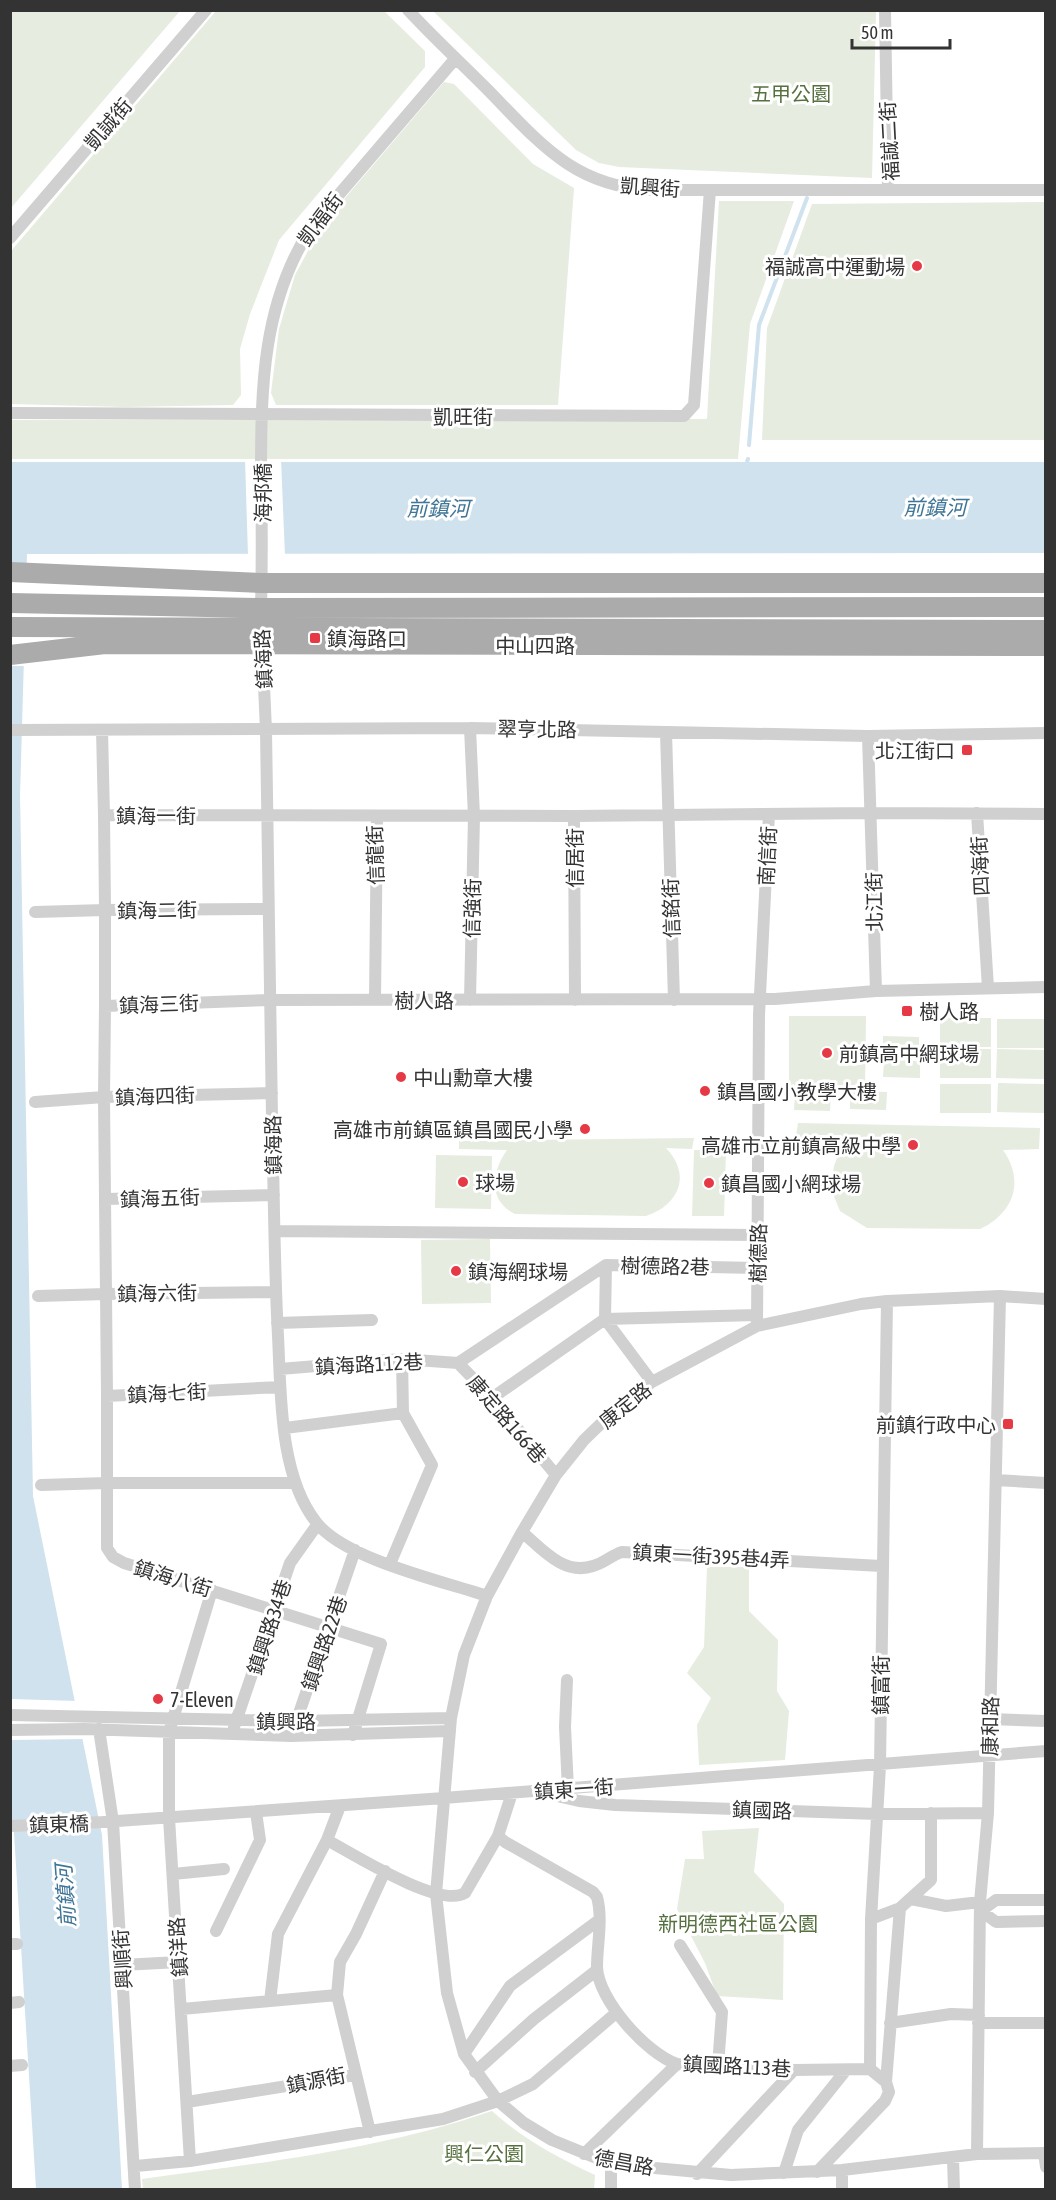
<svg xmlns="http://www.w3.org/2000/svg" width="1056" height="2200" font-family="'Asap Condensed','Noto Sans TC',sans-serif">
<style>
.green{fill:#e6ecdf}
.water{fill:#cfe2ee}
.pier{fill:#fff}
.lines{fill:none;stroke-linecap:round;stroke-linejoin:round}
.stream{stroke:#cfe2ee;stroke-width:4}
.minor{stroke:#d0d0d0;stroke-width:12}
.primary{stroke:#ababab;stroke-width:20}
.poi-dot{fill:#e63946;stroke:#fff;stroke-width:2}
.labels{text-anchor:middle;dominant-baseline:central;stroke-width:6;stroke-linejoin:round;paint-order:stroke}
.park-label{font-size:20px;fill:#56703f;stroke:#fff}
.street-label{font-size:20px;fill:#333;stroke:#fff}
.poi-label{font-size:20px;fill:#333;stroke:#fff;text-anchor:start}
.water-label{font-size:21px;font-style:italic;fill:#3f7597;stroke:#fff}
</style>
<rect width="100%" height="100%" fill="#fff"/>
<path class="green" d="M 11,10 L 180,11 L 11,208 L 10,11 Z
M 216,11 L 384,11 L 425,51 L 425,67 L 279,240 L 250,314 L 240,349 L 241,395 L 233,405 L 124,407 L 11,404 L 11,251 Z
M 433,11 L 876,11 L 872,178 L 619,167 L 599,163 L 576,150 Z
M 444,82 L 454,84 L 533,164 L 574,188 L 558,405 L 276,405 L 271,393 L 279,329 L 295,275 L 322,225 Z
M 719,201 L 794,201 L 750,324 L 738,459 L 11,459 L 10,420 L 707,419 Z
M 1045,202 L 1045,440 L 762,440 L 767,328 L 812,204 Z
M 789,1016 L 866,1016 L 865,1090 L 789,1090 Z
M 940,1018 L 991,1018 L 991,1047 L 940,1047 Z
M 997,1019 L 1045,1019 L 1045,1048 L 997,1048 Z
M 883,1036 L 919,1037 L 919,1054 L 883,1053 Z
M 940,1049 L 991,1049 L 991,1078 L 940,1078 Z
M 997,1049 L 1045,1050 L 1045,1079 L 996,1078 Z
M 884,1060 L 920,1061 L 920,1078 L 883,1077 Z
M 998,1083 L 1045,1084 L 1045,1113 L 997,1112 Z
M 940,1084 L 991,1084 L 991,1113 L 940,1113 Z
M 850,1091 L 887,1092 L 886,1110 L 850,1109 Z
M 795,1093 L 831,1094 L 830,1111 L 794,1110 Z
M 798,1123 L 1040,1128 L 1039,1149 L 1003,1150 C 1025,1181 1014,1213 980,1229 L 867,1228 L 840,1211 L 831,1189 L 834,1166 L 839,1153 L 794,1149 Z
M 694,1138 L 692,1149 L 666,1148 C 692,1175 679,1205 646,1216 L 515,1214 C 487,1200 492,1171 507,1150 L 459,1149 L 459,1141 Z
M 694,1150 L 726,1150 L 724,1216 L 692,1216 Z
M 436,1155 L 492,1156 L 491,1209 L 435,1208 Z
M 490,1239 L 491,1303 L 422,1304 L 421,1240 Z
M 707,1567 L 749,1567 L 749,1611 L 778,1640 L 777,1691 L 789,1711 L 785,1760 L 699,1765 L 697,1725 L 711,1698 L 687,1673 L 704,1647 Z
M 759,1828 L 754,1872 L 784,1904 L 783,2000 L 717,1996 L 705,1963 L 677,1909 L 685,1859 L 704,1859 L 702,1831 Z
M 492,2111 C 523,2139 557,2157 595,2175 L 594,2189 L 143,2189 L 142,2179 C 261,2163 379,2150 492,2111 Z"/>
<path class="water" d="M 10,462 L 1045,462 L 1045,553 L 27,554 L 20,795 L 33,1496 L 102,1835 L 122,2189 L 36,2189 L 14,1833 L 11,1813 Z"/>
<path class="pier" d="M 245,459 L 281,459 L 285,556 L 248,556 Z
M 11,565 L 30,565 L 28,666 L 10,666 Z
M 11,1699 L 78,1701 L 86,1739 L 11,1740 Z"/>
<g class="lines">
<path class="stream" d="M 749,445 L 759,325 L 807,198
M 747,462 L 748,459"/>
<path class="minor" d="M 408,10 C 433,37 460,62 486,88 C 538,141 573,187 652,190 L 888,190
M 885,10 L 888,190 L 1046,190
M 10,238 L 206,10
M 10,413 L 684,416 L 694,405 L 710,190
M 261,613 C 262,567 262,522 261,476 C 261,387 262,303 312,226 L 455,59
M 262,639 L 266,731 C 268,860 270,988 272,1117 C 274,1190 274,1263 278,1336 C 281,1394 279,1475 316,1522 C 344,1559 442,1581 487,1596
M 10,730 L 470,728 L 868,736 L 1046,733
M 102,730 L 104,815
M 666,732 L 674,1000
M 868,736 L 876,991
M 977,813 L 988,988
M 574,816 L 575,1000
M 35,912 L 105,910 L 104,815 L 574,816 L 872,813 L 1046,814
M 375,1000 L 377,816
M 470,1000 L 474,816 L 470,728
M 105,1006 L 105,910 L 268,909
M 35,1102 L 104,1097 L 105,1006 L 269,1000 L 775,999 L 876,991 L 1046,987
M 105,1199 L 104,1097 L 272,1093
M 275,1231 L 759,1235
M 606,1265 L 605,1319 L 652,1382
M 38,1296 L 106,1294 L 105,1199 L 274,1195
M 1046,1299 L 1000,1296 L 887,1301 L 861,1304 L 757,1326 L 652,1382 L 616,1409 L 584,1440 L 556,1475 L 522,1532 L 487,1596 L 464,1655 L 451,1718 L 436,1894 L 447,1993 L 464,2054 L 498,2101 L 524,2123 L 552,2140 L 611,2164 L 731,2175 L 842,2170 L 977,2154 L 1046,2153
M 277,1323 L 372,1320
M 757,1326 L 759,1015 L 769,814
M 402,1359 L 403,1413
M 458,1363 L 606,1265 L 758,1268
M 458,1363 L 492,1398 L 556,1475
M 280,1369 L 402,1359 L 458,1363
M 107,1396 L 106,1294 L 275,1292
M 492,1398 L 605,1319 L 757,1315
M 285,1428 L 403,1413
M 996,1480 L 1046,1483
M 294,1483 L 107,1483 L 107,1548 L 113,1557 L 124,1563 L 381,1644 L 353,1735
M 41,1485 L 107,1483 L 107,1396 L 280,1387
M 522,1532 C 542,1549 564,1576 593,1566 C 604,1563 612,1555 622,1552 L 881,1566
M 390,1564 L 432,1465 L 403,1413
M 212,1590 L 169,1732 L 169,1818 L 190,2161 L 443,2119 L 498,2101 L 533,2084 L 616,2013
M 567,1680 L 565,1727 L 568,1789
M 10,1715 L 297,1721 L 451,1718
M 990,1719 L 1046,1721
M 234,1727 L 290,1563 L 317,1525
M 294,1728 L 355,1550
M 99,1729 L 113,1822 L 135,2190
M 10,1730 L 84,1729 L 291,1736 L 450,1731
M 512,1793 L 498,1836 L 505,1842 L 593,1892 L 597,1897 C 603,1919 597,1945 597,1967 C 598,2000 647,2054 677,2064 L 794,2070 L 870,2069
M 548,1794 L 579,1801 L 615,1805 L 877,1814 L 988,1813
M 10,1826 L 103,1822 L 444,1798 L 1046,1751
M 327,1840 C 353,1854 440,1909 465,1893 L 498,1836
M 173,1874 L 224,1869
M 911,1899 L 946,1906 L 980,1902
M 1046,1900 L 996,1900 L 981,1911 L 996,1922 L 1046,1921
M 871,1919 L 900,1908 L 931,1880 L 931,1813
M 216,1931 L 260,1840 L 256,1812
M 10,1944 L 17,1944
M 680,1945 L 722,2012 L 718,2066
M 122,1965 L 179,1962
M 270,2001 L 278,1934 L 327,1840 L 340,1806
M 10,2003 L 19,2002
M 182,2009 L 337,1995
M 890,2023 L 951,2014 L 979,2015
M 978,2023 L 1046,2023
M 464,2054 L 510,1986 L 599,1920
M 10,2066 L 22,2065
M 870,2069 L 871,1919 L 880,1766 L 887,1301
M 475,2072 L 534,2019 L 597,1970
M 886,2082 L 900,1908
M 187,2102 L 355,2075
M 370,2132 L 337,1995 L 340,1962 L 356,1934 L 385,1871
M 1044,2153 L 1046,2167
M 584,2154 L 677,2064
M 977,2154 L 980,1902 L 988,1813 L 1000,1296
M 953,2158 L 954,2190
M 136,2166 L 190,2161
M 842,2170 L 842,2190
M 817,2172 L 885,2101 L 889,2092 L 886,2082 L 870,2069
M 784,2173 L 798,2130 L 846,2070
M 697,2174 L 794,2070
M 611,2190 L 611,2164"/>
<path class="primary" d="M 10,572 L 262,583 L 1046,583
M 10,603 L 261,608 L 1046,607
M 10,627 L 1046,630
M 10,655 L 105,644 L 1046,646"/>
</g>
<g class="poi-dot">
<circle cx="917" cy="266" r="6"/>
<rect x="309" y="632" width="12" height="12" rx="3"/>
<rect x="961" y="744" width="12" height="12" rx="3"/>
<rect x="901" y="1005" width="12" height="12" rx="3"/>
<circle cx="827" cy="1053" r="6"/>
<circle cx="401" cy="1077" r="6"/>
<circle cx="705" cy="1091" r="6"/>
<circle cx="585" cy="1129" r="6"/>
<circle cx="913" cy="1145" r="6"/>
<circle cx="463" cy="1182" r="6"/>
<circle cx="709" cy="1183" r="6"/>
<circle cx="456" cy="1271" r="6"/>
<rect x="1002" y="1418" width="12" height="12" rx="3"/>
<circle cx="158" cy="1699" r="6"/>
</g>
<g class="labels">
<g class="park-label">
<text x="791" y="93">五甲公園</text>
<text x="738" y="1923">新明德西社區公園</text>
<text x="484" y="2153">興仁公園</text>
</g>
<g class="street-label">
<text transform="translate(108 124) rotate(-49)">凱誠街</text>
<text transform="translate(889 141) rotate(-93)">福誠二街</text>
<text transform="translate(650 187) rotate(4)">凱興街</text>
<text transform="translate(320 219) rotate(-53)">凱福街</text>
<text x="463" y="416">凱旺街</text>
<text transform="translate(262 493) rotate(-90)">海邦橋</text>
<text x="535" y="645">中山四路</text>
<text transform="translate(263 659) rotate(-93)">鎮海路</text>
<text transform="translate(537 729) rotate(1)">翠亨北路</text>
<text x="156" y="815">鎮海一街</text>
<text transform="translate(375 855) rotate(-92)">信龍街</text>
<text transform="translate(767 856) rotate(-87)">南信街</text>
<text transform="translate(574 858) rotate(-90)">信居街</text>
<text transform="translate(980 866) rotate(-93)">四海街</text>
<text transform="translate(874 902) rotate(-91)">北江街</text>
<text transform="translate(472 908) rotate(-89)">信強街</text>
<text transform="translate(671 908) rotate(-92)">信銘街</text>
<text transform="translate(157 910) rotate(-1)">鎮海二街</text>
<text x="424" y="1000">樹人路</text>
<text transform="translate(159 1004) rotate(-2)">鎮海三街</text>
<text transform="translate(155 1096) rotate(-2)">鎮海四街</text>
<text transform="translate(273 1145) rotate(-91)">鎮海路</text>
<text transform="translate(160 1198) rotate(-2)">鎮海五街</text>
<text transform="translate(758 1253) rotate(-89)">樹德路</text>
<text transform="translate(665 1266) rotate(1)">樹德路2巷</text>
<text transform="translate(157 1293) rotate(-1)">鎮海六街</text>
<text transform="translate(369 1364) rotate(-3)">鎮海路112巷</text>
<text transform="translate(167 1393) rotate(-3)">鎮海七街</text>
<text transform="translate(625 1405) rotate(-39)">康定路</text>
<text transform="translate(507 1419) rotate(49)">康定路166巷</text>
<text transform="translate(711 1556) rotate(3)">鎮東一街395巷4弄</text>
<text transform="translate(173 1578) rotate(17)">鎮海八街</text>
<text transform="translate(269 1627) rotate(-72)">鎮興路34巷</text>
<text transform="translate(324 1643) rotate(-71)">鎮興路22巷</text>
<text transform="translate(880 1685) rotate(-90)">鎮富街</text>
<text x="286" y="1721">鎮興路</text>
<text transform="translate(990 1726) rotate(-89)">康和路</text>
<text transform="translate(574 1789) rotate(-4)">鎮東一街</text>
<text transform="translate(762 1810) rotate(2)">鎮國路</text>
<text transform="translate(59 1824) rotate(-2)">鎮東橋</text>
<text transform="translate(178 1947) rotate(-94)">鎮洋路</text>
<text transform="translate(122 1959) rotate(-94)">興順街</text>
<text transform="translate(737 2066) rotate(3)">鎮國路113巷</text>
<text transform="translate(316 2080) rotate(-11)">鎮源街</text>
<text transform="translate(624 2162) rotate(11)">德昌路</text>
</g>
<g class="poi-label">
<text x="905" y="266" text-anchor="end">福誠高中運動場</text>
<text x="327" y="638">鎮海路口</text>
<text x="955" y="750" text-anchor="end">北江街口</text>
<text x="919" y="1011">樹人路</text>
<text x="839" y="1053">前鎮高中網球場</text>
<text x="413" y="1077">中山勳章大樓</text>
<text x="717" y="1091">鎮昌國小教學大樓</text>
<text x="573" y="1129" text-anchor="end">高雄市前鎮區鎮昌國民小學</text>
<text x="901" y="1145" text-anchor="end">高雄市立前鎮高級中學</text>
<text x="475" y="1182">球場</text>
<text x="721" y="1183">鎮昌國小網球場</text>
<text x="468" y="1271">鎮海網球場</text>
<text x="996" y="1424" text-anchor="end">前鎮行政中心</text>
<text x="170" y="1699">7-Eleven</text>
</g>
<g class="water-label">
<text x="935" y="507">前鎮河</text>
<text x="438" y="508">前鎮河</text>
<text transform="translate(65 1896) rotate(-94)">前鎮河</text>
</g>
</g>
<rect width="1056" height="2200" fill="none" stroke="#333333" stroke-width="24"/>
<path d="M852 39v9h98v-9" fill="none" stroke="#333333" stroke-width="3"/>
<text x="861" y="39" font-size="18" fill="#333333" stroke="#ffffff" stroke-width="4.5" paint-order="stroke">50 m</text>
</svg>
